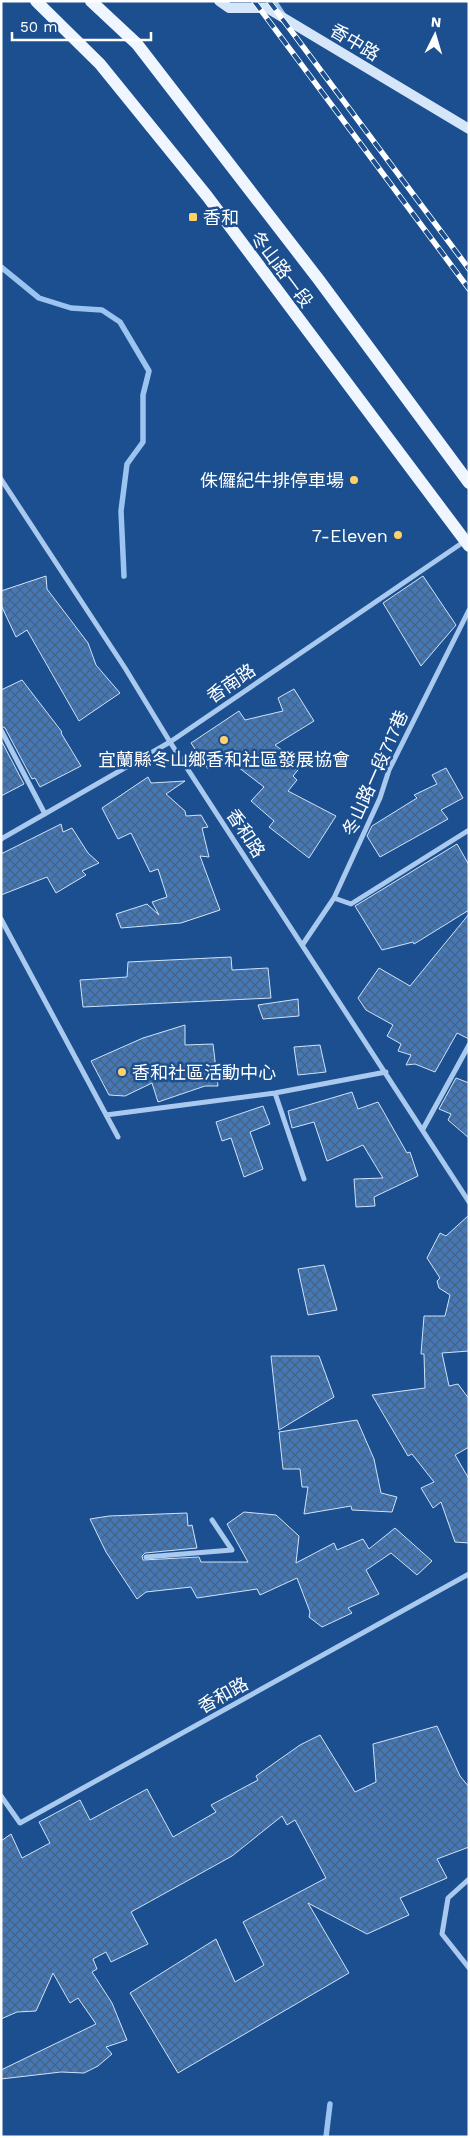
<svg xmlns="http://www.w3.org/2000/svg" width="470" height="2138" font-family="'Work Sans','Noto Sans TC',sans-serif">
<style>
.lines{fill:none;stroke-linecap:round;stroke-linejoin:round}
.stream{stroke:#9cc4f0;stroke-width:5.5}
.building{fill:url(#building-cross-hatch);stroke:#cfe3fa}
.street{stroke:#a9c9ee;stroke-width:5}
.secondary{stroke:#d6e6fa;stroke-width:10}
.primary{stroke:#f0f6ff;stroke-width:12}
.rail-casing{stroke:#fff;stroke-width:5.5}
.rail{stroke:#1b4f8f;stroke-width:4;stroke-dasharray:11;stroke-linecap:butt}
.poi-dot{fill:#ffd166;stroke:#1b4f8f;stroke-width:2}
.labels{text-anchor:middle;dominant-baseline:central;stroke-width:5;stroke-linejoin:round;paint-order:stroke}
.street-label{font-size:18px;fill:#fff;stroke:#1b4f8f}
.poi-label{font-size:18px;fill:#fff;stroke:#1b4f8f;text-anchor:start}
</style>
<defs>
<pattern id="building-cross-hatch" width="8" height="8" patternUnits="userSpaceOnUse" patternTransform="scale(1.25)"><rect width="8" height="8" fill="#4478b7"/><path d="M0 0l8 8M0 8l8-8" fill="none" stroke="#486282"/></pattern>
</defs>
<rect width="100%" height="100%" fill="#1b4f8f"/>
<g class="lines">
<path class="stream" d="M 274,1 L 284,16
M 1,267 L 39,298 L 71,308 L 102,310 L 120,322 L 149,371 L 143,395 L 143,442 L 127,464 L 121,511 L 124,576
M 326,2137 L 330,2104"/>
</g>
<path class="building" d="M 46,576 L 47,589 L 88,643 L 96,665 L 120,693 L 79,721 L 27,630 L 16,637 L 1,605 L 1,591 Z
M 423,576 L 456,625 L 421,666 L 383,603 Z
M 22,680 L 62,732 L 61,733 L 81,766 L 40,787 L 35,778 L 32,779 L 5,728 L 1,726 L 1,690 Z
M 294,689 L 314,721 L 275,745 L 302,765 L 293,776 L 297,780 L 288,791 L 336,816 L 309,858 L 269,827 L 274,821 L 251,801 L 264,787 L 225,757 L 208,769 L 191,743 L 239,711 L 245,720 L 283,711 L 278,698 Z
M 1,740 L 24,784 L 1,796 Z
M 446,768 L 463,798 L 441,810 L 448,819 L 380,857 L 367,836 L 372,826 L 417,798 L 414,795 L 437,784 L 432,775 Z
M 148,777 L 151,783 L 185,781 L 166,794 L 185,811 L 186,816 L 201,815 L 208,827 L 202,828 L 209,857 L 200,856 L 220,910 L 181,923 L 121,928 L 116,914 L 147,904 L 159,915 L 152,902 L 167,897 L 158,869 L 150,872 L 131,833 L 118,839 L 102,808 Z
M 61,824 L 63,832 L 72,828 L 88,853 L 99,863 L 82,871 L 86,875 L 56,893 L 47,877 L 1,895 L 1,854 Z
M 457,844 L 469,865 L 469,910 L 414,944 L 413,942 L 382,950 L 355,906 Z
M 469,914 L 469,1039 L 457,1033 L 435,1072 L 415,1064 L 406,1065 L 411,1055 L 398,1051 L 401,1044 L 387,1036 L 393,1025 L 366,1010 L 358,998 L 379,968 L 410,986 Z
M 231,957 L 232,970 L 268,968 L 271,998 L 83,1007 L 80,980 L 127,977 L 128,962 Z
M 298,999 L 299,1016 L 263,1019 L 258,1005 Z
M 185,1025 L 185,1045 L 213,1044 L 218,1086 L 205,1086 L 158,1102 L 152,1083 L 125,1096 L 109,1095 L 91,1061 L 143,1038 Z
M 320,1045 L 326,1072 L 298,1075 L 294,1047 Z
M 456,1078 L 469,1083 L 469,1138 L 448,1120 L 451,1114 L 439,1109 Z
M 352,1092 L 358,1109 L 378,1102 L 407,1153 L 410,1152 L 418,1176 L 374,1197 L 375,1206 L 356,1207 L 354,1179 L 383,1178 L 363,1145 L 327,1161 L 314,1122 L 292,1128 L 288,1111 Z
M 263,1106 L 270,1124 L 250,1132 L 263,1169 L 244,1177 L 231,1138 L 222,1141 L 216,1122 Z
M 469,1215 L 469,1351 L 442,1353 L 449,1386 L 458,1384 L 469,1399 L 469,1447 L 455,1455 L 469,1479 L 469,1543 L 455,1542 L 441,1502 L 433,1508 L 421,1488 L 434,1482 L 412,1454 L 408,1456 L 372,1395 L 425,1388 L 424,1354 L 421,1354 L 424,1316 L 445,1316 L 450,1295 L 439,1288 L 437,1281 L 440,1278 L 427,1258 L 440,1233 L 446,1236 Z
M 324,1265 L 337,1310 L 308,1315 L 298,1269 Z
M 271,1356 L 319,1356 L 334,1397 L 279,1430 Z
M 357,1420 L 374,1459 L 381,1493 L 397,1497 L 392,1512 L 352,1510 L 351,1506 L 304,1514 L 308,1487 L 302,1487 L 300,1469 L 283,1469 L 279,1432 Z
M 244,1512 L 276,1515 L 299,1536 L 296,1563 L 334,1543 L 337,1550 L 363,1539 L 369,1549 L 395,1528 L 432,1561 L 417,1575 L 391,1553 L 366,1570 L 379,1594 L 348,1608 L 352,1613 L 322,1627 L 309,1617 L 310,1612 L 297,1578 L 260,1595 L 257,1589 L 197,1598 L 191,1587 L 146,1592 L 137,1599 L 106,1552 L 90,1519 L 109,1516 L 187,1513 L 188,1526 L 192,1525 L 197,1548 L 145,1553 L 142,1556 L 143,1560 L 199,1557 L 201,1562 L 248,1562 L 227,1524 Z
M 437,1726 L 460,1776 L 469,1787 L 469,1847 L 437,1859 L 447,1878 L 400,1898 L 409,1915 L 367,1934 L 308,1903 L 349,1973 L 178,2073 L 130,1993 L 216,1939 L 235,1982 L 264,1965 L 243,1922 L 326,1878 L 295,1820 L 287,1825 L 282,1816 L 232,1856 L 131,1912 L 148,1944 L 111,1962 L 106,1952 L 93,1959 L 97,1969 L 92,1972 L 112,2003 L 127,2040 L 106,2047 L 112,2054 L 98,2066 L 84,2073 L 61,2072 L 1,2079 L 1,2070 L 96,2024 L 78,1998 L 70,2003 L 53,1973 L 36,2011 L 17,2012 L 1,2019 L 1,1841 L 11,1834 L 22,1858 L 50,1843 L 39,1822 L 80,1800 L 90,1820 L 147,1789 L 173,1837 L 216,1812 L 211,1805 L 258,1780 L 256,1776 L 300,1745 L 320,1735 L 355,1792 L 376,1782 L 373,1744 Z"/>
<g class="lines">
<path class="street" d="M 1,479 L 125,668 L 170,742 L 469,1202
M 1,730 L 45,814
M 1,839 L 170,742 L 465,541
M 334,898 L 351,904 L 469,830
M 1,919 L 118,1137
M 303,944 L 334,898 L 380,798 L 389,770 L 469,610
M 275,1093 L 304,1179
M 106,1115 L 275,1093 L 386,1072
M 423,1129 L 469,1045
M 146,1557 L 232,1550 L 212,1520
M 1,1796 L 20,1823 L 469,1574
M 469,1879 L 448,1898 L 442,1934 L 469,1968"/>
<path class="secondary" d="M 219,1 L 229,8 L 267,8 L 469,129"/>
<path class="primary" d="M 36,1 L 100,64 L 207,196 L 469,546
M 91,1 L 137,44 L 319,280 L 469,483"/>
<defs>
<path id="rail" d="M 254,1 L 469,289
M 269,1 L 469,269"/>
</defs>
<use href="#rail" class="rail-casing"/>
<use href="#rail" class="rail"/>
</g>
<g class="poi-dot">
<rect x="188" y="212" width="10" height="10" rx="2.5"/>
<circle cx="354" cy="480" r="5"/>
<circle cx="398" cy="535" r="5"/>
<circle cx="224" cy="740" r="5"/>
<circle cx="122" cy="1072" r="5"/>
</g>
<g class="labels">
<g class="street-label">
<text transform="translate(355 42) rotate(31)">香中路</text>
<text transform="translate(282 269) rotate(53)">冬山路一段</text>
<text transform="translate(231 683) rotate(-34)">香南路</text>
<text transform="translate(375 773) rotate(-66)">冬山路一段717巷</text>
<text transform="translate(246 833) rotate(57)">香和路</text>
<text transform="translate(223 1695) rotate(-29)">香和路</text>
</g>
<g class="poi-label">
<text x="203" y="217">香和</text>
<text x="344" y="480" text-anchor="end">侏儸紀牛排停車場</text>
<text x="388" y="535" text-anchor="end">7-Eleven</text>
<text x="224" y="759" text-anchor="middle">宜蘭縣冬山鄉香和社區發展協會</text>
<text x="132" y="1072">香和社區活動中心</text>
</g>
</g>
<rect width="470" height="2138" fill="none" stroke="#ffffff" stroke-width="5"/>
<g transform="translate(435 35) rotate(5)" stroke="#1b4f8f" stroke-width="4" paint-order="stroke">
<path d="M0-4L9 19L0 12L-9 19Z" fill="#ffffff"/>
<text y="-8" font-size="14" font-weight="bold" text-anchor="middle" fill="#ffffff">N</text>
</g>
<path d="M12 32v8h139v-8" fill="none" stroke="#ffffff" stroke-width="2.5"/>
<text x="20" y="32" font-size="15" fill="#ffffff" stroke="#1b4f8f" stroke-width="4" paint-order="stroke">50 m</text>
</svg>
